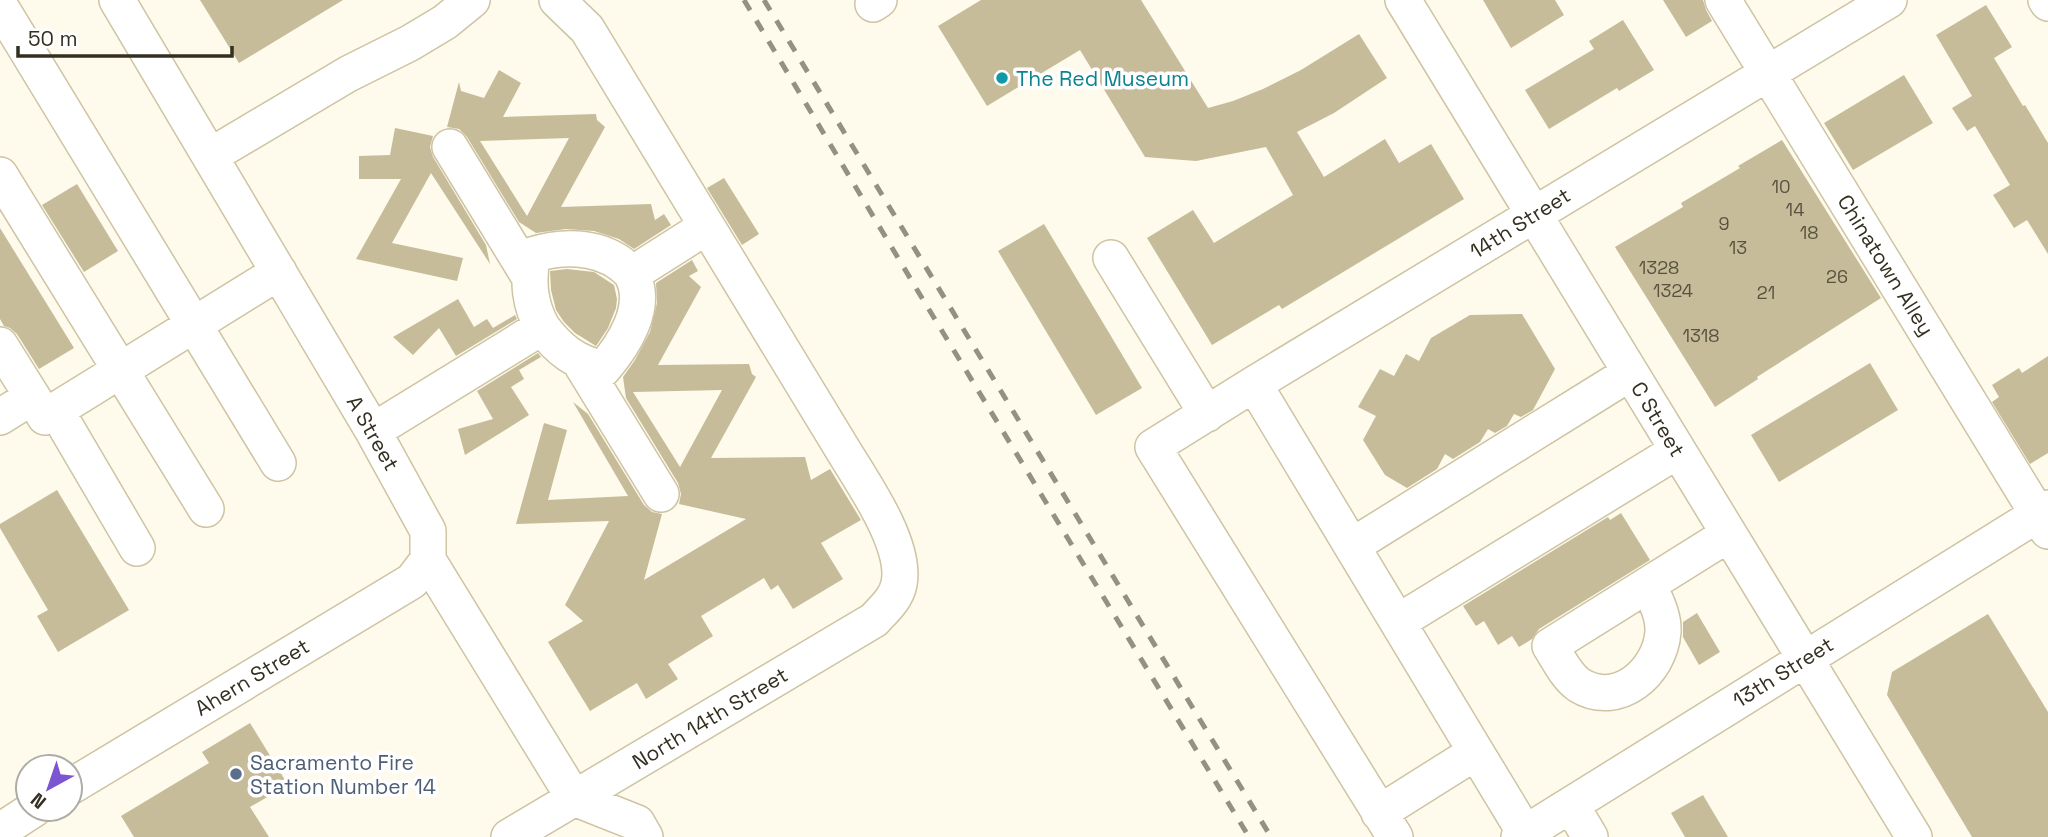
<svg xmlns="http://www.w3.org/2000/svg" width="2048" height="837" font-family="'Space Grotesk',sans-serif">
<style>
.building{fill:#c6bc9a;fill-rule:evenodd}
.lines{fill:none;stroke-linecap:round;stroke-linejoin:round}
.minor-casing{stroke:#cec4a2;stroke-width:38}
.minor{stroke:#fff;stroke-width:35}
.rail{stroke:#949082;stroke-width:5;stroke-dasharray:12 12;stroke-linecap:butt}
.culture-dot{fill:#0f9aa8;stroke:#fff;stroke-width:2.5}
.service-dot{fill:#5c6f8a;stroke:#fff;stroke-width:2.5}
.labels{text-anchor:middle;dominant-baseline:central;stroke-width:7;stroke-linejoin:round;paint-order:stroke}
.number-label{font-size:18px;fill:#58523f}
.culture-label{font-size:21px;fill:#0d838f;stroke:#fff;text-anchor:start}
.street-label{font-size:21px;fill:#332f21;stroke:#fff}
.service-label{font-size:21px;fill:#4e5e75;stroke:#fff;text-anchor:start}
</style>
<rect width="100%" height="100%" fill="#fefaec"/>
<path class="building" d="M 200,0 L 343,0 L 239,63 Z
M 981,0 L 1141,0 L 1208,108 L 1233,101 L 1263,89 L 1301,70 L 1359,34 L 1387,78 L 1334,113 L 1297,132 L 1324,177 L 1385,139 L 1399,163 L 1431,144 L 1464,199 L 1282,309 L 1279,305 L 1212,345 L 1147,238 L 1193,210 L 1214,243 L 1293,195 L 1266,147 L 1196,161 L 1145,157 L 1080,50 L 987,106 L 938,26 Z
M 1483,0 L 1555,0 L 1564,15 L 1511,48 Z
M 1663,0 L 1703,0 L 1706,10 L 1712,21 L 1686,37 Z
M 1986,5 L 2012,47 L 1994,58 L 2023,106 L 2025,105 L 2048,143 L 2048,254 L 2027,220 L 2014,228 L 1993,195 L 2010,185 L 1975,126 L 1967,131 L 1952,108 L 1972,96 L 1936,35 Z
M 1623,20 L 1654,70 L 1619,91 L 1617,88 L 1549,129 L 1525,90 L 1594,49 L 1589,41 Z
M 499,70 L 521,83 L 503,117 L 596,114 L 597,120 L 605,127 L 561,207 L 651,204 L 655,220 L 664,214 L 671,225 L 634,249 L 619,239 L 594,231 L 566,229 L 536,233 L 519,222 L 467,137 L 459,129 L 447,127 L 459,82 L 461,91 L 484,98 ZM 569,138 L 527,216 L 480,141 Z
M 1904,75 L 1933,123 L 1853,170 L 1824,123 Z
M 395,128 L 433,136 L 430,147 L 433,157 L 486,245 L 490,264 L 431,173 L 392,243 L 463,258 L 457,281 L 356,259 L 401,179 L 359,179 L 359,156 L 390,155 Z
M 1782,140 L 1881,298 L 1757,377 L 1758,379 L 1715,407 L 1615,247 L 1683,207 L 1681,203 L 1740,168 L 1738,166 Z
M 724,178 L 759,234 L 742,245 L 707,188 Z
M 77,184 L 118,251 L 84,272 L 42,205 Z
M 1044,224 L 1142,388 L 1096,415 L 998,251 Z
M 0,228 L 74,348 L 39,369 L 17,334 L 10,328 L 4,326 L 0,319 Z
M 692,260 L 698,271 L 689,276 L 701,287 L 658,365 L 749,364 L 752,374 L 756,377 L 711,458 L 805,457 L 811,480 L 830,469 L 861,520 L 821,543 L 843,579 L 793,609 L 778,585 L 771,590 L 764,578 L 701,616 L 713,636 L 668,664 L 678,679 L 646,699 L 637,683 L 590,711 L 548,642 L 583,621 L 565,605 L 609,521 L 516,524 L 544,423 L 567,430 L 548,500 L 628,496 L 573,402 L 588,414 L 644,505 L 652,512 L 662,514 L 644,580 L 746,519 L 679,504 L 681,494 L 678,483 L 626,398 L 623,377 L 635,360 L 650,332 L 657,303 L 656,283 ZM 722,390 L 680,467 L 633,392 Z
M 567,269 L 594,272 L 614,285 L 617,299 L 616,308 L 608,328 L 596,346 L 575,333 L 564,322 L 556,310 L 551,290 L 550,271 Z
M 458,299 L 474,327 L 487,319 L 493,328 L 515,315 L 517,319 L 456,356 L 439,328 L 413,355 L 393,337 Z
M 1522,314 L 1555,369 L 1533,410 L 1521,417 L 1514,414 L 1507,426 L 1495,433 L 1488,429 L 1480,442 L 1453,459 L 1445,454 L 1437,469 L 1407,488 L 1385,475 L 1363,440 L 1376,416 L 1358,407 L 1380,369 L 1394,376 L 1406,354 L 1419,361 L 1431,338 L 1470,315 Z
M 538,353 L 541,357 L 519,370 L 524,379 L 511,387 L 529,415 L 465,455 L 458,429 L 493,419 L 477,391 Z
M 2048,356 L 2048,453 L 2030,464 L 1992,402 L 1999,397 L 1992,385 L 2019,368 L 2022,373 Z
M 1870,363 L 1898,410 L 1779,482 L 1751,435 Z
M 57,490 L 129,610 L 58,652 L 37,616 L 48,610 L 0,528 L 0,524 Z
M 1621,513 L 1650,560 L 1539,629 L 1532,639 L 1519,647 L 1512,636 L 1498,645 L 1484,621 L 1476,626 L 1463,606 L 1608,517 L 1610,520 Z
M 1697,613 L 1720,652 L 1699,665 L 1683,637 L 1683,622 Z
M 1988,614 L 2048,712 L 2048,837 L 1972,837 L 1887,695 L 1892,672 Z
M 250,723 L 288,785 L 250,807 L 269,837 L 134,837 L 121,816 L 209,763 L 202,752 Z
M 1703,795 L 1728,837 L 1685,837 L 1671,813 Z"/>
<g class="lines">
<defs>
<path id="minor" d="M 117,0 L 373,431 L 428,531 L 428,560 L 574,798 L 637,823 L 645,837
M 1403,0 L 1914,837
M 1723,0 L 2048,531
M 2046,0 L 2048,3
M 873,4 L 879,0
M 0,6 L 278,463
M 450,147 L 530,278
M 210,156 L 348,74 L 410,43 L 445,22 L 472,0
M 0,175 L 206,509
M 1111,258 L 1207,414
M 632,274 L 706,227
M 0,345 L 45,417 L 279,272
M 580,362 L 661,494
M 1254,384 L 1476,752 L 1379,813
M 56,410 L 137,548
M 0,417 L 32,397
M 373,431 L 542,327 C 559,350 575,362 603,369 C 623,346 649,307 632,275 C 630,271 624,267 621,264 C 595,245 561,246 532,255 C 528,282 529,303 542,327
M 1352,546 L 1630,373
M 1649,585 C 1655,600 1664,615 1663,632 C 1660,672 1618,709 1579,685 C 1566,676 1558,658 1550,646 L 1729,534
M 1398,622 L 1677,451
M 1476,752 L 1525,833
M 70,787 L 412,581 L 428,560
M 1571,805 L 1590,837
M 0,831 L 34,809
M 509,837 L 874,620 C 884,609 896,599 899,584 C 907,545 863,483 843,450 L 587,29 L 557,0
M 1395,837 L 1153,447 L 1254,384 L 1889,0
M 1519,837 L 2048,508"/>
</defs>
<use href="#minor" class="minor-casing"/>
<use href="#minor" class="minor"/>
<path class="rail" d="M 744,0 L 922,298 L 1249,837
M 764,0 L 1271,837"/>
</g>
<circle class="culture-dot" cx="1002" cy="78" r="7"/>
<circle class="service-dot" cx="236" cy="774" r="7"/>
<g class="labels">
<g class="number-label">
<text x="1781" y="186">10</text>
<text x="1795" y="209">14</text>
<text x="1724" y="223">9</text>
<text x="1809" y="232">18</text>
<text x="1738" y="247">13</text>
<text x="1659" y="267">1328</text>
<text x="1837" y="276">26</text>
<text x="1673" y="290">1324</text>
<text x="1766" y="292">21</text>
<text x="1701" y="335">1318</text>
</g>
<g class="culture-label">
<text x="1016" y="78">The Red Museum</text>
</g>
<g class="street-label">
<text transform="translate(1520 223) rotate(-32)">14th Street</text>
<text transform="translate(1886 265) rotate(58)">Chinatown Alley</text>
<text transform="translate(1658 419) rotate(59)">C Street</text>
<text transform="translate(373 433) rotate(60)">A Street</text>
<text transform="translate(1783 672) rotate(-32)">13th Street</text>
<text transform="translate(252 677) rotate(-31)">Ahern Street</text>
<text transform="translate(710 718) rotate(-31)">North 14th Street</text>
</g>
<g class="service-label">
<text x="250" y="762">Sacramento Fire<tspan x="250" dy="24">Station Number 14</tspan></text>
</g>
</g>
<g transform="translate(49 788) rotate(220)"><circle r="33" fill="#ffffff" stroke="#adaca6" stroke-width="2"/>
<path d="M0-5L12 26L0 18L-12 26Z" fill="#7b56d0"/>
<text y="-10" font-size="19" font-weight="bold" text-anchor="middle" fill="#332f21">N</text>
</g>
<path d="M18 46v10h214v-10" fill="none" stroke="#332f21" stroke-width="3.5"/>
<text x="28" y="46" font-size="21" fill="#332f21" stroke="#ffffff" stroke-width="5" paint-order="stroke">50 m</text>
</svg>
